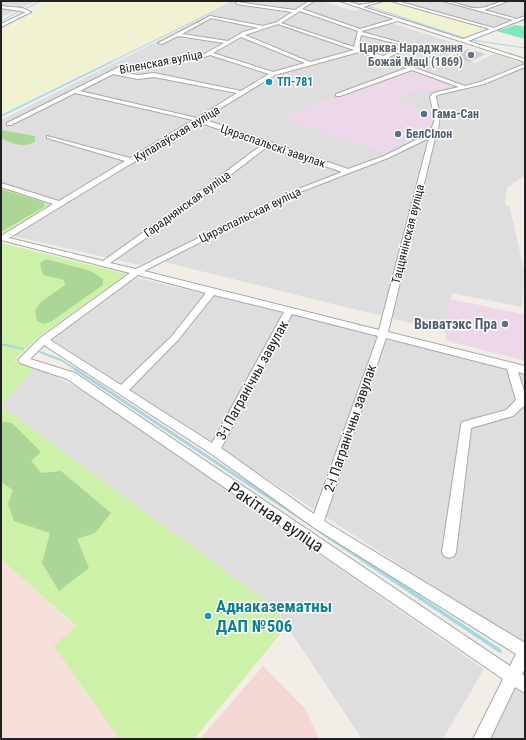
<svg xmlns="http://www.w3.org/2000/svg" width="526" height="740" font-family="'Roboto Condensed',sans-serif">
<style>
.residential{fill:#dfdede}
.commercial{fill:#f4d6d5}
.industrial{fill:#ecd8e9}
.religious{fill:#cfcfcf}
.military{fill:#f5e0da}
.farmland{fill:#f1f2d1}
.grass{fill:#cef1a9}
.forest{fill:#abd698}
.pitch{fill:#7ee8bd}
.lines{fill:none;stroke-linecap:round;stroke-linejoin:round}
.stream-far4{stroke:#a4d7e4;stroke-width:1}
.stream-far3{stroke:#a4d7e4;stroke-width:1.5}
.stream-far2{stroke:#a4d7e4;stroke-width:2}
.stream-far1{stroke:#a4d7e4;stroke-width:3}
.stream{stroke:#a4d7e4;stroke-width:3.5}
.minor-casing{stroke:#a8a8a8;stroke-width:2}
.minor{fill:#fff;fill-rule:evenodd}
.worship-dot{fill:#6b7280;stroke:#fff;stroke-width:1.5}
.culture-dot{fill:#0f9aa8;stroke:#fff;stroke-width:1.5}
.service-dot{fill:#5c6f8a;stroke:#fff;stroke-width:1.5}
.labels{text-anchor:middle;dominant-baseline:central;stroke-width:3;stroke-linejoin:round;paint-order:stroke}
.far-worship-label{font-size:12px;font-weight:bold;fill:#5b616d;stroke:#fff;text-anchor:end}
.far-street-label{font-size:12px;fill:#212121;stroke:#fff}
.far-culture-label{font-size:12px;font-weight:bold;fill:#0d838f;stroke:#fff;text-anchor:start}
.far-service-label{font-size:12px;font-weight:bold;fill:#4e5e75;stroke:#fff;text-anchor:start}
.service-label{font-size:14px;font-weight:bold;fill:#4e5e75;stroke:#fff;text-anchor:end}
.street-label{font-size:14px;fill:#212121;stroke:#fff}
.near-street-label{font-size:17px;fill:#212121;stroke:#fff}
.near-culture-label{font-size:17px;font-weight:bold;fill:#0d838f;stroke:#fff;text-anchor:start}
</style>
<rect width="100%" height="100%" fill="#f2eee7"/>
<path class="residential" d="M 1,1 L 36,1 L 1,18 Z
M 237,1 L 320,1 L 355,11 L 361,9 L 391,19 L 385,21 L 467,47 L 448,55 L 475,63 L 494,54 L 524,63 L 525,175 L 507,188 L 505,204 L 510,207 L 524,271 L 522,307 L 452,293 L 446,332 L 152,259 L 139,265 L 13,236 L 66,204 L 1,182 L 1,120 Z
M 397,1 L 443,1 L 514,20 L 493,28 Z
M 448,1 L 503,1 L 479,9 Z
M 509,1 L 525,1 L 525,16 L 516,19 L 482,10 Z
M 134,277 L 525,370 L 525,646 L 51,339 Z
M 35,367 L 83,390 L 484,669 L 443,739 L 362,739 L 275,608 L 1,406 Z
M 525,658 L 525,739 L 483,739 Z"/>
<path class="commercial" d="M 263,666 L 306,710 L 319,739 L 200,739 Z"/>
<path class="industrial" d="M 409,70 L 450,83 L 452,86 L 418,94 L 412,92 L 396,98 L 398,99 L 396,100 L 432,114 L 430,128 L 385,153 L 278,118 L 326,100 L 335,99 Z
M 450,299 L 523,314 L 525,317 L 525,361 L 445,340 Z"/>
<path class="religious" d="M 468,49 L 486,54 L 470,62 L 452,56 Z"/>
<path class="military" d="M 1,559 L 76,627 L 55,646 L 119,739 L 1,739 Z"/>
<path class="farmland" d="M 49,1 L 232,1 L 1,113 L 1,29 L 38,11 L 36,8 Z
M 386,1 L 391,2 L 489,30 L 467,38 L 369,5 Z"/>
<path class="grass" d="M 1,186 L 55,204 L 1,236 Z
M 1,243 L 127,274 L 37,338 L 14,361 L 35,367 L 1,406 L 275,608 L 287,626 L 194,739 L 119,739 L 54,646 L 76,626 L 1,559 Z"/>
<path class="forest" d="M 1,130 L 35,136 L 35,142 C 22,148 14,144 1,138 Z
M 1,189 L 45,203 L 44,207 L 1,232 Z
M 46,259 L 91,271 L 103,279 L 103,285 L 52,321 L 43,324 L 37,321 L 35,310 L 42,301 L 65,285 L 64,280 L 43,275 L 40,263 Z
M 1,421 L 12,423 L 41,452 L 31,461 L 41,473 L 61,471 L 111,513 L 95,533 L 77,539 L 89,568 L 59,591 L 42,563 L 50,533 L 14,521 L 8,504 L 13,490 L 1,482 Z"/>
<path class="pitch" d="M 516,25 L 525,27 L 525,39 L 496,31 Z"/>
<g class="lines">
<path class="stream-far4" d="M 350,1 L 362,4
M 368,6 L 464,38
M 27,8 L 41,1
M 1,21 L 20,11
M 516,23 L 525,20
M 472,40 L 525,48
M 109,63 L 235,1"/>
<path class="stream-far3" d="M 1,116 L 111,62"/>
<path class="stream-far2" d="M 1,344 L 23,349
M 40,352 L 61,360 L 77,370"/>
<path class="stream-far1" d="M 75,369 L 323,533"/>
<path class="stream" d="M 321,532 L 500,651"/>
<defs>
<path id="minor" d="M 309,1 L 314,1 L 302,9 L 360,29 L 394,19 L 340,1 L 346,1 L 359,5 L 383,1 L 363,7 L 463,39 L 490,29 L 391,1 L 397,1 L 494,28 L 513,20 L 443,1 C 455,1 470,10 480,8 C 490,7 498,1 508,1 L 484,10 L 517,19 L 525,16 L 525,18 L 519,21 L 468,41 L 525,59 L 525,62 L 398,21 L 362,31 L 362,32 L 413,46 L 387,58 L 465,86 L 480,82 L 525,64 L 525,67 L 484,84 L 437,95 L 436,97 C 439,111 442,120 436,134 L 388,332 L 525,366 L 525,374 L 518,372 L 525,394 L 525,405 L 513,416 L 471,428 L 456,552 L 454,556 L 449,558 L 444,556 L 442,552 L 461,425 L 462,422 L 506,410 L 516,400 L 507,369 L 386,338 L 324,521 L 525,643 L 525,668 L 522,674 L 525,676 L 525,693 L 515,687 L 490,739 L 473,739 L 503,679 L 67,379 L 20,363 L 18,360 L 40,338 L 130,273 L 1,240 L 1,236 L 53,204 L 1,187 L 1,183 L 59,201 L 125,161 L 47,138 L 47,136 L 130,158 L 193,120 L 75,93 L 11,125 L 7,125 L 7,123 L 119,67 L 201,56 L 224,43 L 178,36 L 162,44 L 158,43 L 210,16 L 263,26 L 277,22 L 292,12 L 237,4 L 236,2 L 295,10 ZM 300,11 L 358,31 L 354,47 L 281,23 ZM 211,18 L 258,28 L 243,32 L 228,41 L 182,34 ZM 278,24 L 354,50 L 310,62 L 245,35 ZM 361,35 L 407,46 L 383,56 L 358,48 ZM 241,37 L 305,63 L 273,72 L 213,53 ZM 359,52 L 407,68 L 336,94 L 336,96 L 340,96 L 412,70 L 459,87 L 433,93 L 430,97 L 435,119 L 430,133 L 384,156 L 348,169 L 203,119 L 275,75 ZM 210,55 L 269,74 L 241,91 L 154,73 L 138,75 L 118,72 L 122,69 L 202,58 ZM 113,74 L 138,79 L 154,77 L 237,93 L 197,118 L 80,91 ZM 198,122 L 263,144 L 169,214 L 103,261 L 9,238 L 132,163 L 135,162 L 136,160 ZM 429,138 L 379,330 L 144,271 L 295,194 L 388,158 ZM 268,146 L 342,172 L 291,192 L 136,269 L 110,263 L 175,218 ZM 138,275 L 206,293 L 172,336 L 121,385 L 50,340 ZM 214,295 L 284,312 L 212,443 L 129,390 L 178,340 ZM 292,314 L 378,336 L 314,514 L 221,448 ZM 44,345 L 210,453 L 313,527 L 516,654 L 510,666 L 75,373 L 30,359 Z
M 1,6 L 22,8 L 31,12 L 1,27 L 1,24 L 26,12 L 1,8 Z"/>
</defs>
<use href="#minor" class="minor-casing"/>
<use href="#minor" class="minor"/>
</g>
<circle class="worship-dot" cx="471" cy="55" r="4"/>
<g class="culture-dot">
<circle cx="269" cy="82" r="4"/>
<circle cx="208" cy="616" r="4"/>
</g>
<g class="service-dot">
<circle cx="424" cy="114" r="4"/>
<circle cx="398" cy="134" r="4"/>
<circle cx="505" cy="324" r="4"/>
</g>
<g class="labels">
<g class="far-worship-label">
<text x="463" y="48">Царква Нараджэння<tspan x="463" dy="14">Божай Маці (1869)</tspan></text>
</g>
<g class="far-street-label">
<text transform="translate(161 62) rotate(-11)">Віленская вуліца</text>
<text transform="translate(177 134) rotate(-31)">Купалаўская вуліца</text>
<text transform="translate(273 146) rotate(19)">Цярэспальскі завулак</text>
<text transform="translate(187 204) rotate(-36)">Гараднянская вуліца</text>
<text transform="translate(250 215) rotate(-26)">Цярэспальская вуліца</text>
<text transform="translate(408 234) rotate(-76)">Таццянінская вуліца</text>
</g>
<g class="far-culture-label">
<text x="277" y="82">ТП-781</text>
</g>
<g class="far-service-label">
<text x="432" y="114">Гама-Сан</text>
<text x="406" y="134">БелСілон</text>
</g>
<g class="service-label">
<text x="497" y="324">Выватэкс Пра</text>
</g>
<g class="street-label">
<text transform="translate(252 380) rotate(-61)">3-і Пагранічны завулак</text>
<text transform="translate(350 428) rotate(-71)">2-і Пагранічны завулак</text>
</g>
<g class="near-street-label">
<text transform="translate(276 517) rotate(34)">Ракітная вуліца</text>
</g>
<g class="near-culture-label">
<text x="216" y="606">Аднаказематны<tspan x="216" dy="20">ДАП №506</tspan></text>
</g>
</g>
<rect width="526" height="740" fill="none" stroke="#212121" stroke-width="4"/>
</svg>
